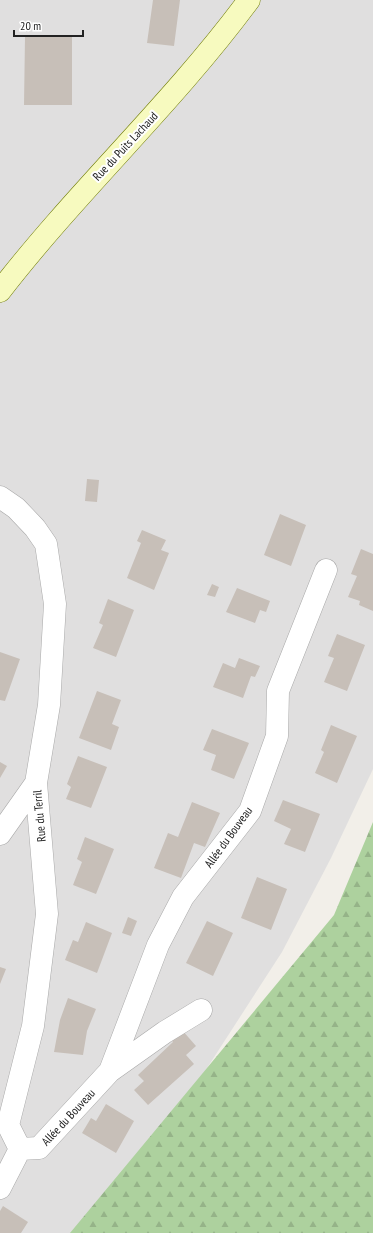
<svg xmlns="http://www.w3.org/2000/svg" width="373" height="1233" font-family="'PT Sans Narrow',sans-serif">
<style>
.residential{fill:#e0dfdf}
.forest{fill:url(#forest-firs)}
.building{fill:#c7bfb8}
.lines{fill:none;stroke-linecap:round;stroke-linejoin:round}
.street-casing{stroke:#a9a9a9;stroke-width:23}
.secondary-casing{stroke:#707d05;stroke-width:23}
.street{stroke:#fff;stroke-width:22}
.secondary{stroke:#f7fabf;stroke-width:22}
.labels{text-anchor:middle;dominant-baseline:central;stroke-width:4;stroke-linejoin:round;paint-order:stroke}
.street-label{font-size:12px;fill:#222;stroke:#fff}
</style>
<defs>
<pattern id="forest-firs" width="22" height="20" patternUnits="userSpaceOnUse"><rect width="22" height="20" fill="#add19e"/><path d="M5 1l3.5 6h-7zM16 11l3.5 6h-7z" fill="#95b388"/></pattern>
</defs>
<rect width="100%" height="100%" fill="#f2efe9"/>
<path class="residential" d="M 0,0 L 373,0 L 373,769 L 331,858 L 282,952 L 198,1082 L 71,1233 L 0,1233 Z"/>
<path class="forest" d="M 373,822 L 373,1233 L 70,1233 L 334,915 Z"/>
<path class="building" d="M 153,0 L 180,0 L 174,46 L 147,43 Z
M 25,37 L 72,37 L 72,105 L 24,105 Z
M 87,479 L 99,480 L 97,502 L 85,501 Z
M 280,514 L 306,525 L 291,566 L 264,555 Z
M 142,530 L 166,540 L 161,550 L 169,553 L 154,590 L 127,578 L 141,543 L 137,541 Z
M 361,549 L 373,554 L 373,611 L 359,605 L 360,601 L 348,597 L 357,576 L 351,574 Z
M 212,584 L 219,587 L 215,597 L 207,595 Z
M 237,588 L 270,601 L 266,612 L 260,610 L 255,623 L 226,612 Z
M 108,599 L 134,610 L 116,657 L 93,648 L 103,625 L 99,623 Z
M 337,634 L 365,645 L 347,691 L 324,682 L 334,658 L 328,656 Z
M 0,652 L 20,659 L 5,701 L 0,700 Z
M 239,658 L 260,666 L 255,677 L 251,676 L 243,698 L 213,687 L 223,663 L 235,668 Z
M 97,691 L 121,700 L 112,724 L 119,727 L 111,750 L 79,738 Z
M 331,725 L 357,736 L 337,783 L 315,773 L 324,752 L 321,750 Z
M 212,729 L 249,743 L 234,779 L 211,770 L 216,755 L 203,750 Z
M 78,756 L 107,767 L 91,808 L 66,799 L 71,787 L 67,784 Z
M 0,762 L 7,766 L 0,778 Z
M 283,800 L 320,814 L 305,852 L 284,844 L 291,829 L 274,821 Z
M 192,802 L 220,813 L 205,847 L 194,843 L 181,878 L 154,868 L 168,833 L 178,837 Z
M 85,837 L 114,849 L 96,894 L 73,885 L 82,862 L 77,859 Z
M 257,877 L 287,889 L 271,930 L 241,918 Z
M 128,917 L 137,921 L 131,936 L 122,933 Z
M 207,921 L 233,933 L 213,976 L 186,963 Z
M 86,922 L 112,933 L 97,973 L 65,960 L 73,940 L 78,942 Z
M 0,967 L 6,969 L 0,984 Z
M 68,998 L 96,1009 L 87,1031 L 83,1055 L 54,1052 L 60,1020 Z
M 182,1030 L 196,1046 L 186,1055 L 194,1064 L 148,1105 L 134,1090 L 144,1081 L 138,1075 L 173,1042 L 171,1040 Z
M 106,1104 L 134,1121 L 116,1153 L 82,1133 L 91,1118 L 96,1121 Z
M 3,1206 L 28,1222 L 21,1233 L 0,1233 L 0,1211 Z"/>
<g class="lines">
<defs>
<path id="street" d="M 0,497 L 16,508 L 35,528 L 46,544 L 55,604 L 49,705 L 36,783 L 47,914 L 33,1026 L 8,1125 L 20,1149
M 0,834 L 36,783
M 110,1071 L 158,945 L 183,897 L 250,811 L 277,736 L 278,691 L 326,570
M 20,1149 L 39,1148 L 110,1071 L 165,1032 L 201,1010
M 0,1188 L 20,1149"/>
<path id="secondary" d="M 0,291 C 78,190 173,103 249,0"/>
</defs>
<use href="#street" class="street-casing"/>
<use href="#secondary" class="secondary-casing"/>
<use href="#street" class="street"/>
<use href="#secondary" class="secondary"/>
</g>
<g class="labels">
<g class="street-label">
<text transform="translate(125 146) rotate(-47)">Rue du Puits Lachaud</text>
<text transform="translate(39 816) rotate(-95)">Rue du Terril</text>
<text transform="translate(228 837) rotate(-54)">Allée du Bouveau</text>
<text transform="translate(68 1117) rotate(-47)">Allée du Bouveau</text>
</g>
</g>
<path d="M14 30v6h69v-6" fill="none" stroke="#222222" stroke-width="2"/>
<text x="20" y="30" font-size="12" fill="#222222" stroke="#ffffff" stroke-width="3" paint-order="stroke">20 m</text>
</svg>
